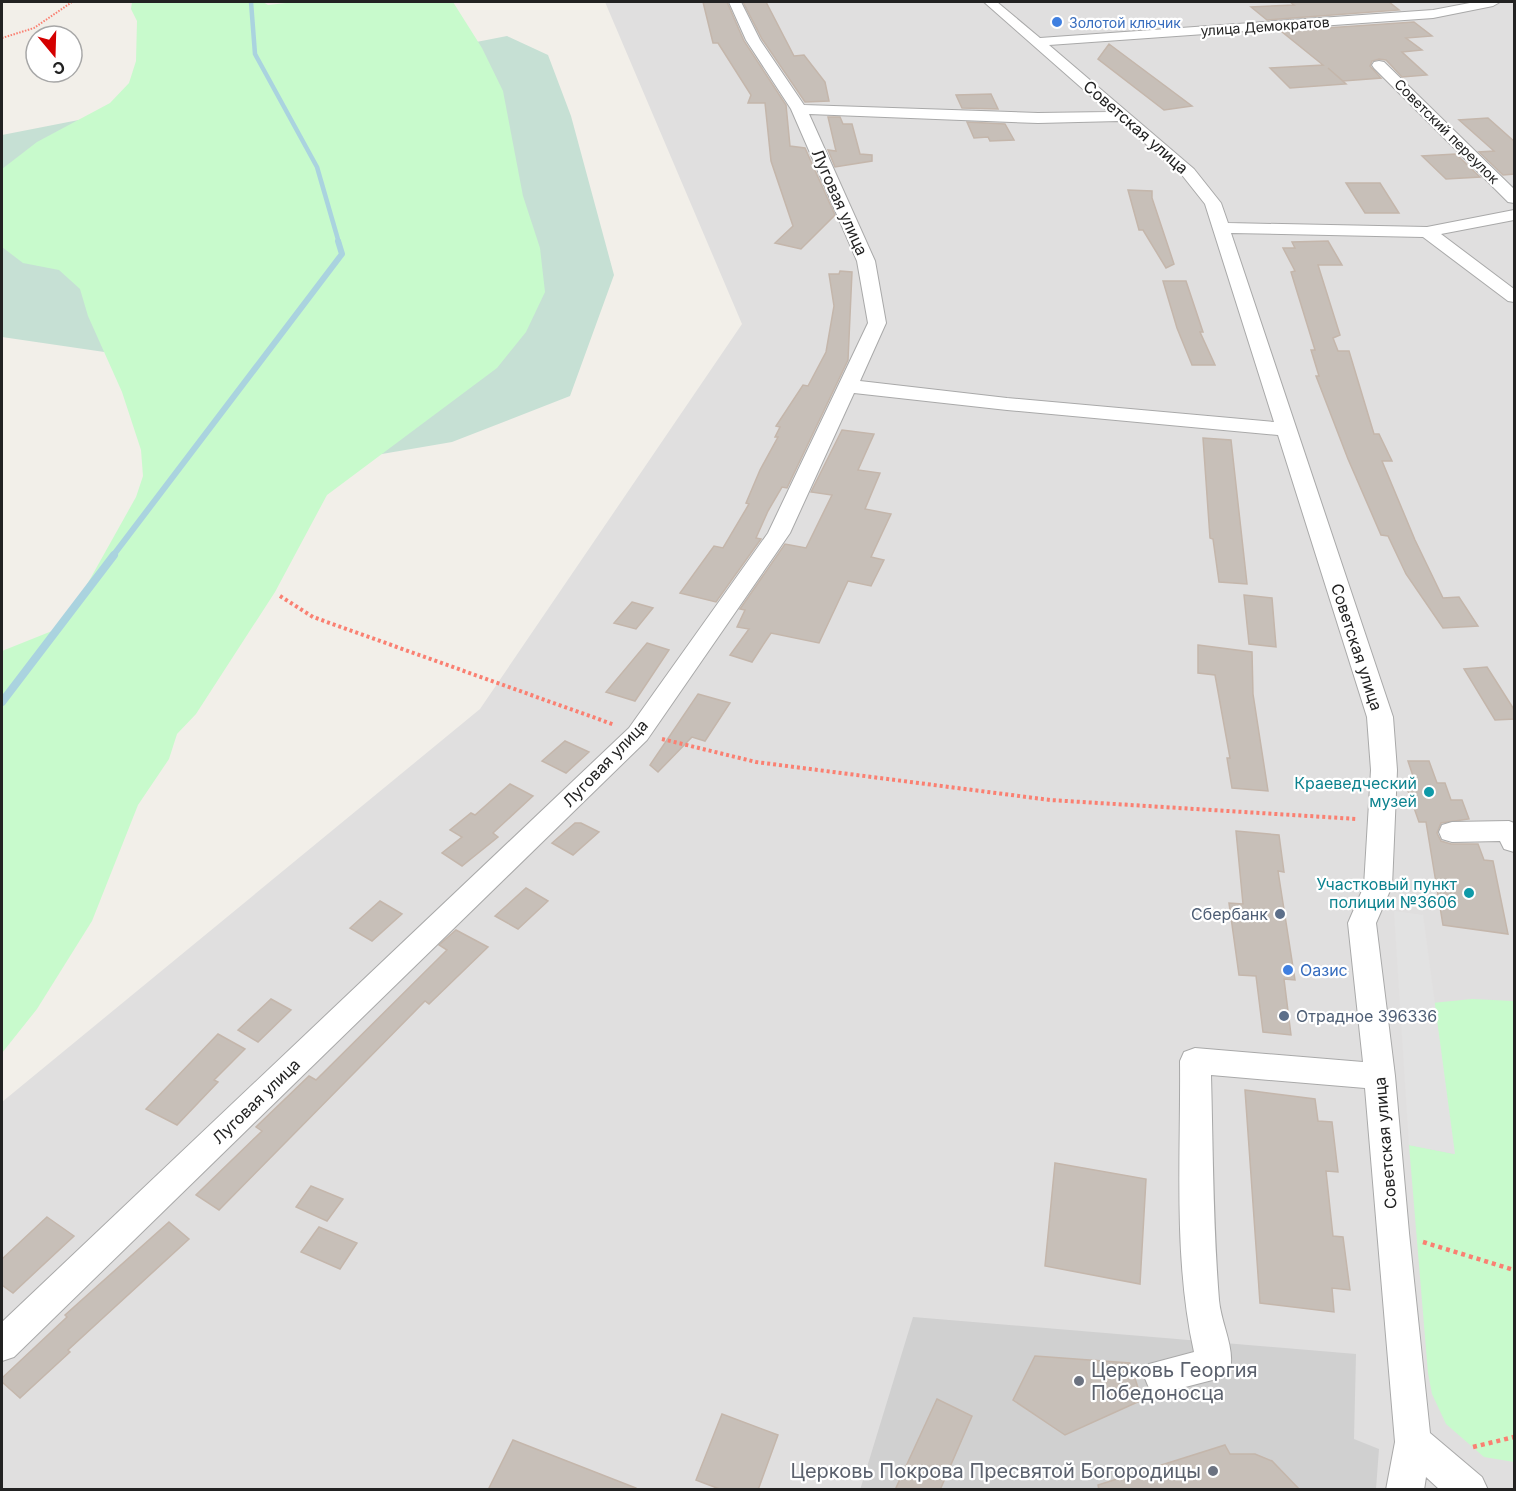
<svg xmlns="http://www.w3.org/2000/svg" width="1516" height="1491" font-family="Inter,sans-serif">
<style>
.residential{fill:#e0dfdf}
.religious{fill:#d0d0d0}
.wetland{fill:#c6e0d4}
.park{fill:#c8facc}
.parking{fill:#e2e2e2}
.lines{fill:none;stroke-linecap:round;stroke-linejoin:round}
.stream-far2{stroke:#aad3df;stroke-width:4.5}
.stream-far1{stroke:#aad3df;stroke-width:6}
.stream{stroke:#aad3df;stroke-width:8}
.building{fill:#c7bfb8;stroke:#c4b6ab;stroke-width:1.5}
.minor-casing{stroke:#a9a9a9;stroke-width:2}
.path-far2{stroke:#fa8072;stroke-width:2;stroke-dasharray:1.5 1.5;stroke-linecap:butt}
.path-far1{stroke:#fa8072;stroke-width:4;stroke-dasharray:3 3;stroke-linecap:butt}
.path{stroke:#fa8072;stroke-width:4.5;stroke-dasharray:4 4;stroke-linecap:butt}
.minor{fill:#fff;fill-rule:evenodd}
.shop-dot{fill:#3f7fe0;stroke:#fff;stroke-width:2}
.culture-dot{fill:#0f9aa8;stroke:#fff;stroke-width:2}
.service-dot{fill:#5c6f8a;stroke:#fff;stroke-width:2}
.worship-dot{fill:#6b7280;stroke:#fff;stroke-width:2}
.labels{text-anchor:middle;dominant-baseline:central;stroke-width:4.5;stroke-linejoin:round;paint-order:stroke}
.far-shop-label{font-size:14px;fill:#366cbe;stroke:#fff;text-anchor:start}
.far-street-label{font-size:14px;fill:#222;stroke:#fff}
.street-label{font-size:16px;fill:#222;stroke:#fff}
.culture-label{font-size:16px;fill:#0d838f;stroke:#fff;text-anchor:end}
.service-label{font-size:16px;fill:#4e5e75;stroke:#fff;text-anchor:end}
.shop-label{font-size:16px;fill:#366cbe;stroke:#fff;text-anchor:start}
.near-worship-label{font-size:20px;fill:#5b616d;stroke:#fff;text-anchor:start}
</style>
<rect width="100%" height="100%" fill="#f2efe9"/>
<path class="residential" d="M 605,2 L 1514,2 L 1514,1489 L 2,1490 L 2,1102 L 480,709 L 742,324 Z"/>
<path class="religious" d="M 913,1317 L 1356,1354 L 1354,1439 L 1379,1449 L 1376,1489 L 860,1490 Z"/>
<path class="wetland" d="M 507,36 L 548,55 L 571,116 L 614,275 L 570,396 L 452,442 L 341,461 L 118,354 L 2,337 L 2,135 Z"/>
<path class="park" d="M 132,2 L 263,2 L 268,5 L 295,2 L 453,2 L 482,48 L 503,91 L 523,196 L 540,248 L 545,292 L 526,332 L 497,368 L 327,495 L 275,592 L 196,714 L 177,734 L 169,759 L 138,805 L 92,921 L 37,1009 L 2,1053 L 2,651 L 57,629 L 75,606 L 136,497 L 143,476 L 141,450 L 122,392 L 88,316 L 80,289 L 59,270 L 23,263 L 2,247 L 2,169 L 37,142 L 110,103 L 129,83 L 136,61 L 137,21 L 131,9 Z
M 1472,999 L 1514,1001 L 1514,1462 L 1484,1457 L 1446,1424 L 1432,1394 L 1428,1373 L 1409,1145 L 1454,1154 L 1432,1003 Z"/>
<path class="parking" d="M 1394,911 L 1423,915 L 1455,1154 L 1409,1145 Z"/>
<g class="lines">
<path class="stream-far2" d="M 251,2 L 255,54 L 317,167 L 339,243"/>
<path class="stream-far1" d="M 112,557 L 342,254 L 338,241"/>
<path class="stream" d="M 2,702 L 114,555"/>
</g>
<path class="building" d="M 703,2 L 727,2 L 744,41 L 786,105 L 790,146 L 805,148 L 835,215 L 801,249 L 775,243 L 793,226 L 771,161 L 765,103 L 748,103 L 751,95 L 718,43 L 713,43 Z
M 743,2 L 766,2 L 794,56 L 804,55 L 825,82 L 829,101 L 805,102 L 762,39 Z
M 1290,2 L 1389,2 L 1399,10 L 1267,20 L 1251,7 L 1294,5 Z
M 1414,22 L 1432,36 L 1406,38 L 1422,50 L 1402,52 L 1427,75 L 1402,77 L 1386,60 L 1379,59 L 1372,61 L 1370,66 L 1381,78 L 1343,81 L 1328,68 L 1346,84 L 1290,88 L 1270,68 L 1323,65 L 1281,31 Z
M 1109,44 L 1192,106 L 1164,110 L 1098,59 Z
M 991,94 L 998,109 L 962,108 L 956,95 Z
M 828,117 L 840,117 L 843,124 L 852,124 L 860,154 L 872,155 L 872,161 L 835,167 L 828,150 L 836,151 Z
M 1488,118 L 1515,142 L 1515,174 L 1503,175 L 1479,152 L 1494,151 L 1459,120 Z
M 967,122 L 1005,124 L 1014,140 L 990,141 L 988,137 L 974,138 Z
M 1456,154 L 1480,177 L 1446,179 L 1422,156 Z
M 1346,183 L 1380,183 L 1399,213 L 1365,213 Z
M 1128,190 L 1152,191 L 1152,198 L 1174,264 L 1166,268 L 1143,230 L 1139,230 Z
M 1328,241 L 1342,265 L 1318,265 L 1340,335 L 1333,338 L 1338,351 L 1349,351 L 1374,434 L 1379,434 L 1392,461 L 1382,461 L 1415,540 L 1443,598 L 1459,597 L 1478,626 L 1443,628 L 1406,574 L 1388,536 L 1381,535 L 1348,459 L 1316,376 L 1319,376 L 1311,350 L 1315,350 L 1291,272 L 1295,271 L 1283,248 L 1295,248 L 1292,242 Z
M 840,271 L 852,272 L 848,360 L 787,488 L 782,487 L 768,511 L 756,538 L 761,539 L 716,602 L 680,593 L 714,546 L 723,548 L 749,504 L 746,503 L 760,470 L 778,437 L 775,437 L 780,427 L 776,426 L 803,385 L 808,386 L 826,352 L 834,306 L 829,274 L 839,274 Z
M 1163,281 L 1186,281 L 1203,332 L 1200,332 L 1215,365 L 1192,365 L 1177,328 Z
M 842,430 L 874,434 L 858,470 L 880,473 L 865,509 L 891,514 L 871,557 L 884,560 L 871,586 L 848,581 L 819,643 L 771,633 L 752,662 L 730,655 L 749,629 L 737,627 L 745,610 L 740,609 L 785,544 L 806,548 L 832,495 L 811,492 Z
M 1203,438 L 1231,440 L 1247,584 L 1219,582 L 1213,539 L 1210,538 Z
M 1244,595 L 1272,598 L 1276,647 L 1249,644 Z
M 632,602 L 653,608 L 636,629 L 614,623 Z
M 647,643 L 669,650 L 635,701 L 606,692 Z
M 1198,645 L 1252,652 L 1253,694 L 1268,791 L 1232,788 L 1227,758 L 1230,758 L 1215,675 L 1198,673 Z
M 1487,667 L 1515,711 L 1515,719 L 1495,720 L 1464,669 Z
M 698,694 L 730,703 L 705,741 L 692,737 L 658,772 L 650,765 Z
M 565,741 L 589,752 L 566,773 L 542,761 Z
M 1408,761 L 1429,761 L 1437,783 L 1445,783 L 1451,800 L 1462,800 L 1469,819 L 1441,823 L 1437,833 L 1441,841 L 1451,844 L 1478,844 L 1484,860 L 1493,861 L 1508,934 L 1443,925 L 1426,822 L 1419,822 L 1406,785 L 1416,785 Z
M 510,784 L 533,796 L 493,833 L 498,837 L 462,866 L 442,853 L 462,837 L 450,830 L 471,813 L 475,815 Z
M 575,823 L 581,823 L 599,832 L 573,855 L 552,843 Z
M 1236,831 L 1279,835 L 1284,872 L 1278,871 L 1295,980 L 1284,979 L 1291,1035 L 1263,1032 L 1256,976 L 1239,975 L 1229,903 L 1243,904 Z
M 526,888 L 548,901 L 518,929 L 495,916 Z
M 380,901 L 402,914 L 372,941 L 350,928 Z
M 456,930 L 488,947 L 429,1004 L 425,1001 L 219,1210 L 196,1195 L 262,1131 L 256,1127 L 309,1076 L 316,1080 L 447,950 L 439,945 Z
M 271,999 L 291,1010 L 258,1042 L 238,1030 Z
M 218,1034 L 245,1049 L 214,1080 L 218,1082 L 177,1125 L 146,1109 Z
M 1245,1090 L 1315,1099 L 1318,1121 L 1332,1122 L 1338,1172 L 1326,1171 L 1333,1236 L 1343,1237 L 1350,1290 L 1332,1288 L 1334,1312 L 1260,1303 Z
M 1055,1163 L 1146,1179 L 1140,1284 L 1045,1266 Z
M 311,1186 L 343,1199 L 327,1221 L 296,1207 Z
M 47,1217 L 74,1236 L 13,1293 L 2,1285 L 2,1259 Z
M 169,1222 L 189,1239 L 68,1350 L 70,1352 L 20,1398 L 2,1382 L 2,1378 L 67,1317 L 65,1315 Z
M 319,1227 L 357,1243 L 340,1269 L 301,1252 Z
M 1035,1356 L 1130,1363 L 1142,1400 L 1065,1435 L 1013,1400 Z
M 937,1399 L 972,1416 L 940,1490 L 895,1490 Z
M 722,1414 L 778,1435 L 758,1490 L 722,1490 L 696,1480 Z
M 513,1440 L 636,1488 L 636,1490 L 488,1490 Z
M 1225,1445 L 1230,1454 L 1255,1454 L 1272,1461 L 1300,1490 L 1099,1490 L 1098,1485 Z"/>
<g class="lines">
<defs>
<path id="minor" d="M 729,2 L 741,2 L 760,40 L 804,105 L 1038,113 L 1109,112 L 984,2 L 997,2 L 1040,38 L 1433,10 L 1475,2 L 1500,2 L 1493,6 L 1433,18 L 1049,45 L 1194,169 L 1221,203 L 1228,223 L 1427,227 L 1514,210 L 1514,220 L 1441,234 L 1514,289 L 1514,302 L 1508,301 L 1423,237 L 1231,233 L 1393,717 L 1397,770 L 1392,886 L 1376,923 L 1395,1076 L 1409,1233 L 1430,1433 L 1482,1477 L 1488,1490 L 1440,1490 L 1426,1477 L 1424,1490 L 1386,1490 L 1395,1442 L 1365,1088 L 1211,1075 C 1213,1150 1213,1226 1219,1300 C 1221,1325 1238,1353 1228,1376 L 1162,1393 L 1149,1388 L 1144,1376 L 1149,1364 L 1194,1352 C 1173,1258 1181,1157 1180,1061 L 1184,1052 L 1195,1048 L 1363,1062 L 1348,923 L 1364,886 L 1371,770 L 1367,717 L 1278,435 L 1007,410 L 854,393 L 790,533 L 647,740 L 14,1357 L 2,1361 L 2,1322 L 629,728 L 768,533 L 868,323 L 857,261 L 791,109 L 746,40 ZM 809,114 L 1038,123 L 1119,121 L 1182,175 L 1205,204 L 1274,422 L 1007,398 L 860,381 L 886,323 L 875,261 Z
M 1379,61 L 1384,62 L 1514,189 L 1514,203 L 1508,202 L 1374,68 L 1372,65 L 1374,62 Z
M 1509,821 L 1514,823 L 1514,852 L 1504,849 L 1500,841 L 1452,842 L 1442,839 L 1439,832 L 1442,825 L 1452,822 Z"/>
</defs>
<use href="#minor" class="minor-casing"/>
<path class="path-far2" d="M 2,38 L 34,28 L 72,2"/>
<path class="path-far1" d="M 280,596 L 313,617 L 615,725
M 662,739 L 756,762 L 1050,800 L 1357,819"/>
<path class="path" d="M 1423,1242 L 1514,1270
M 1473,1447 L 1514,1437"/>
<use href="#minor" class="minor"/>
</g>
<g class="shop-dot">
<circle cx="1057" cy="22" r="6"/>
<circle cx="1288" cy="970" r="6"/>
</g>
<g class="culture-dot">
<circle cx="1429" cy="792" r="6"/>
<circle cx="1469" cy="893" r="6"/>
</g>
<g class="service-dot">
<circle cx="1280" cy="914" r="6"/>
<circle cx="1284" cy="1016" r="6"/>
</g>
<g class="worship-dot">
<circle cx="1079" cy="1381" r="6"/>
<circle cx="1213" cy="1471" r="6"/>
</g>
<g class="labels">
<g class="far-shop-label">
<text x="1069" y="22">Золотой ключик</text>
</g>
<g class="far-street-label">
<text transform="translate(1265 26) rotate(-4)">улица Демократов</text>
<text transform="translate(1447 131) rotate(45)">Советский переулок</text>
</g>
<g class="street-label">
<text transform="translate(1136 127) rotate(41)">Советская улица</text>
<text transform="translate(840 202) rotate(66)">Луговая улица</text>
<text transform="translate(1357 647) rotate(72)">Советская улица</text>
<text transform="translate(605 763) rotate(-46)">Луговая улица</text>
<text transform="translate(256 1101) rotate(-44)">Луговая улица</text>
<text transform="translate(1385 1143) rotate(-95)">Советская улица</text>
</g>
<g class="culture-label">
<text x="1417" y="783">Краеведческий<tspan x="1417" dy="18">музей</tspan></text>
<text x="1457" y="884">Участковый пункт<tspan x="1457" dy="18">полиции №3606</tspan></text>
</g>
<g class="service-label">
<text x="1268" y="914">Сбербанк</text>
<text x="1296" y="1016" text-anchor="start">Отрадное 396336</text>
</g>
<g class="shop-label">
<text x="1300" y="970">Оазис</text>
</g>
<g class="near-worship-label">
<text x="1091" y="1370">Церковь Георгия<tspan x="1091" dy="23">Победоносца</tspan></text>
<text x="1201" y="1471" text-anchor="end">Церковь Покрова Пресвятой Богородицы</text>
</g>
</g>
<rect width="1516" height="1491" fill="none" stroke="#222222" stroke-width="6"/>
<g transform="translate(54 54) rotate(161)"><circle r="28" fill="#ffffff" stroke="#a7a7a7" stroke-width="1.5"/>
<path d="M0-4.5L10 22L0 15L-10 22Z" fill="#d40000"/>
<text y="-9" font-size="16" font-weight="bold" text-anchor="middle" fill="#222222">С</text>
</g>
</svg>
